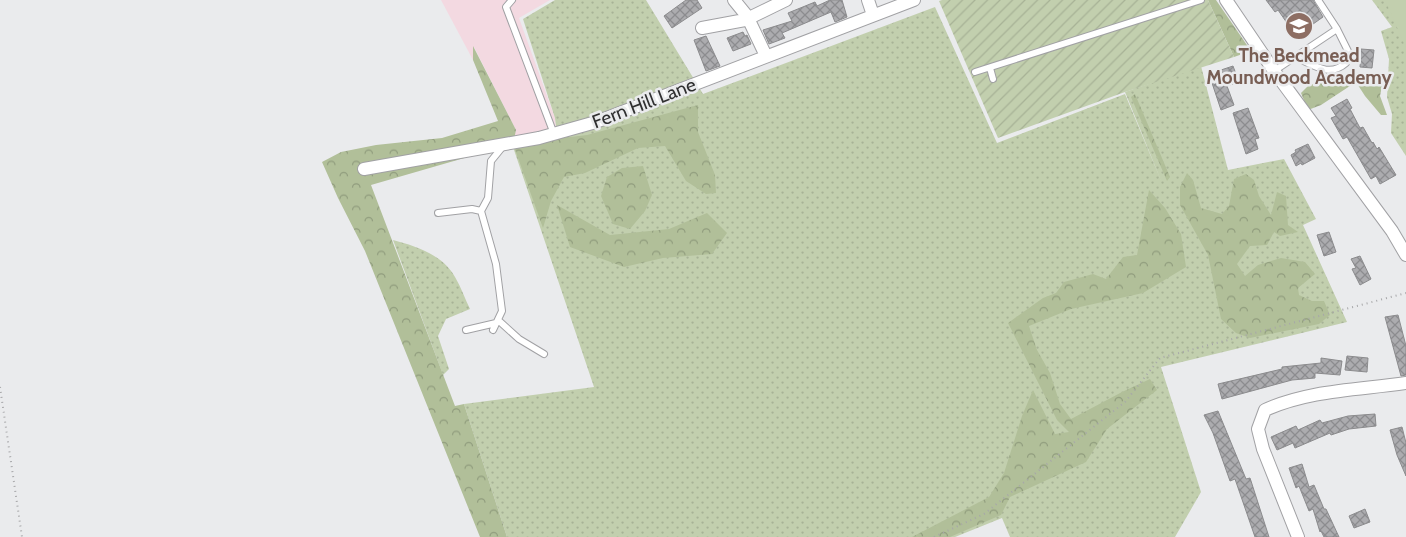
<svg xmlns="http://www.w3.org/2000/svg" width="1406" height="537" font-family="Cabin,sans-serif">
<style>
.industrial{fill:#f3d9e1}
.grass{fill:url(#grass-dots)}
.forest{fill:url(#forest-crowns)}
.garden{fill:url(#garden-furrows)}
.pitch{fill:#c2cfae}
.building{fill:url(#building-cross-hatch);stroke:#8b8b8d}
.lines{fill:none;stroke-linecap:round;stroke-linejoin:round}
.lane-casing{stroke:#a1a1a4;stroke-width:8}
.street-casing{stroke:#a1a1a4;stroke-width:14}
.path{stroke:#a7a7a9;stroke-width:2;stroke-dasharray:1 4;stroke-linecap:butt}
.lane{stroke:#fff;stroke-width:6}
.street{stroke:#fff;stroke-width:12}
.labels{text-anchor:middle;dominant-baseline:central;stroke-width:5;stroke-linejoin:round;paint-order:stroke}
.education-label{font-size:19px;font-weight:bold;fill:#785e54;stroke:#eaebed}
.street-label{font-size:19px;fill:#303031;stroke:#eaebed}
</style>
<defs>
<pattern id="grass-dots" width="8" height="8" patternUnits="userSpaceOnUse" patternTransform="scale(1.25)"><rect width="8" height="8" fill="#c2cfae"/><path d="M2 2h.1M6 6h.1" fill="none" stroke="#a7b296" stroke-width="1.8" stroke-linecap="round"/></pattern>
<pattern id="forest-crowns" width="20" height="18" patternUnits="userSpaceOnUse" patternTransform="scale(1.25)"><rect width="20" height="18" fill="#b1bf99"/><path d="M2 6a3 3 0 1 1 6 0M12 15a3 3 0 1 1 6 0" fill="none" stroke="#909c7d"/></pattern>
<pattern id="garden-furrows" width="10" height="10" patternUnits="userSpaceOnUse" patternTransform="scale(1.25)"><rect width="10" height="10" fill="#c2cfae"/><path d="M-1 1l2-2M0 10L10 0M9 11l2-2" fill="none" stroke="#a7b296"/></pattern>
<pattern id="building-cross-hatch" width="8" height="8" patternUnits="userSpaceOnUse" patternTransform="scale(1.25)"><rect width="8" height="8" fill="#acacaf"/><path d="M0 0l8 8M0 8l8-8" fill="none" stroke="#8c8c8f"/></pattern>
</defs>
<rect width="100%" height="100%" fill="#eaebed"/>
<path class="industrial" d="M 441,0 L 550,0 L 519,18 L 555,118 L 556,126 L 561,133 L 512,143 L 516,130 L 474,47 L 473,60 Z"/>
<path class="grass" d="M 555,0 L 646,0 L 703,94 L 935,7 L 997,143 L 1125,94 L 1162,183 L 1125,92 L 1201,66 L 1228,170 L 1284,159 L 1316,219 L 1303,225 L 1347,322 L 1161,367 L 1201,492 L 1175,537 L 1010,537 L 1002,518 L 955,537 L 507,537 L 464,404 L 594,387 L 513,147 L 561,133 L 556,126 L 555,118 L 523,19 Z
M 1372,0 L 1406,0 L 1406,156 L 1391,133 L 1392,114 L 1387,97 L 1389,59 L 1381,31 L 1392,27 Z
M 393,240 C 416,246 443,255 455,277 C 461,287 465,299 470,309 L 446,319 L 438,336 L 449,369 L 443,375 Z"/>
<path class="forest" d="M 1208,0 L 1216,0 L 1251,51 L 1234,57 Z
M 473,46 L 516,130 L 513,144 L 587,135 L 698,105 L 698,132 L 715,175 L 716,193 L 706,194 L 686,181 L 665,146 L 638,148 L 585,173 L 564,177 L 551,201 L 543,228 L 513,144 L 371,185 L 455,406 L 464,404 L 507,537 L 480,537 L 365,251 L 338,198 L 322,162 L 341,152 L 376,145 L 442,138 L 498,121 L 473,60 Z
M 1347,75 L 1384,76 L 1380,96 L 1387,115 L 1381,115 L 1365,96 L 1356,82 L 1321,105 L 1308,110 L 1301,93 L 1309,85 Z
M 1135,94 L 1170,177 L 1167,181 L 1131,97 Z
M 643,166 L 652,195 L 645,211 L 630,229 L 613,224 L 601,196 L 607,177 L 622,168 Z
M 1187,173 L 1193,180 L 1201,208 L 1222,214 L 1229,206 L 1234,179 L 1246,174 L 1254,180 L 1259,196 L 1271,215 L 1277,192 L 1286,196 L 1288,225 L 1298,232 L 1280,236 L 1274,232 L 1267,245 L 1250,246 L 1237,264 L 1245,276 L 1258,265 L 1281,258 L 1305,262 L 1315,274 L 1298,288 L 1299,295 L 1312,301 L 1324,301 L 1330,315 L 1319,324 L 1250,338 L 1236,333 L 1221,319 L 1208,255 L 1180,205 L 1180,187 Z
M 1149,190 L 1165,208 L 1181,234 L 1186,267 L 1143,293 L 1071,309 L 1029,326 L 1037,350 L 1050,373 L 1060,404 L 1071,419 L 1122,392 L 1150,379 L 1157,390 L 1107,429 L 1086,462 L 1010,497 L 1001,515 L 950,537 L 912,537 L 989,497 L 1004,473 L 1022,416 L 1033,390 L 1055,434 L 1069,432 L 1057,420 L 1008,323 L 1043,298 L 1056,293 L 1064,282 L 1093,274 L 1106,279 L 1123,257 L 1137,255 Z
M 557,205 L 610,235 L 669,229 L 707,213 L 727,233 L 712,254 L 663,258 L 624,267 L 570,247 Z"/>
<path class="garden" d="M 942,0 L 1208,0 L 1234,57 L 1125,92 L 998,138 L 939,1 Z"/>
<path class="pitch" d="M 1385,0 L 1406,0 L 1406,48 Z"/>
<path class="building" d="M 686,0 L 697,0 L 702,8 L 672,28 L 664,16 Z
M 830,0 L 842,0 L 847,17 L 835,22 L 831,12 L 782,33 L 785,38 L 769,44 L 763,30 L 792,21 L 788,13 L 815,2 L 817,6 Z
M 1266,0 L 1313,0 L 1323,17 L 1296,36 L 1278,10 L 1275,12 Z
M 743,32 L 745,36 L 747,35 L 751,44 L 733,51 L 727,38 Z
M 706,36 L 720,66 L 706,71 L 694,40 Z
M 1361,49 L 1374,50 L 1372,68 L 1360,67 Z
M 1233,66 L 1239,82 L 1227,86 L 1234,105 L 1221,110 L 1209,74 Z
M 1347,99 L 1352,108 L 1350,109 L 1360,128 L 1363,127 L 1372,143 L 1373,142 L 1377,149 L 1379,147 L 1396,175 L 1380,184 L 1376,176 L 1371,179 L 1347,137 L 1343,139 L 1331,118 L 1336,116 L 1331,108 Z
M 1248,108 L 1259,138 L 1255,139 L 1258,149 L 1246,154 L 1233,113 Z
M 1308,144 L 1315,158 L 1302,165 L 1301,163 L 1296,166 L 1291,155 L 1296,152 L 1295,150 Z
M 1329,232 L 1336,252 L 1324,256 L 1317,235 Z
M 1360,256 L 1371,279 L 1360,285 L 1352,269 L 1356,268 L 1351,259 Z
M 1398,315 L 1406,346 L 1406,375 L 1401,376 L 1385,317 Z
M 1347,356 L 1368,358 L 1367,372 L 1345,370 Z
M 1321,358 L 1342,361 L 1340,375 L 1315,373 L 1315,378 L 1292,380 L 1222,399 L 1218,384 L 1282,369 L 1282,367 L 1321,363 Z
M 1218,411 L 1246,479 L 1250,478 L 1251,481 L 1269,537 L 1255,537 L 1235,479 L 1230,481 L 1213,433 L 1204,415 Z
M 1375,414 L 1376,426 L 1349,429 L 1331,435 L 1330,433 L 1295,448 L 1293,443 L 1277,450 L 1271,437 L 1296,426 L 1298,430 L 1320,420 L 1322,423 L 1348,416 Z
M 1402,427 L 1406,443 L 1406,476 L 1397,455 L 1390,430 Z
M 1302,464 L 1309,487 L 1314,485 L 1324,509 L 1326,509 L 1339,537 L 1324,537 L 1321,531 L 1320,532 L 1313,509 L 1309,511 L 1299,486 L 1296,488 L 1289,468 Z
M 1365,509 L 1370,522 L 1354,528 L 1349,516 Z"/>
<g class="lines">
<defs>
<path id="lane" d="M 512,0 L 506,7 L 554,134
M 1295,57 C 1314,65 1329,78 1346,63 L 1348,51 L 1337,29
M 990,68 L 993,79
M 1274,71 L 1337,29 L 1318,0
M 975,72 L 1201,0
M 438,213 L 472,209 L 481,211
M 498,320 L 519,339 L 544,354
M 466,330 L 496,323
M 493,330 L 502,311 L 496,264 L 481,211 L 488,198 L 491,161 L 504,145"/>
<path id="street" d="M 734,0 L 747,16 L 766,56
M 868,0 L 873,15
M 1226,0 L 1274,71 L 1392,231 L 1406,255
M 702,28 L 745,20 L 786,0
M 364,169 L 539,138 L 596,122 L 914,0
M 1298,537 L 1263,449 L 1258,429 L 1265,410 C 1309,390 1358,390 1406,383"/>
</defs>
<use href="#lane" class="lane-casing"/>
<use href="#street" class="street-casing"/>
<path class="path" d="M 0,387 L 22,537
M 934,537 L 984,514 L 1125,402 L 1160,358 L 1406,293"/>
<use href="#lane" class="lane"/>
<use href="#street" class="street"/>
</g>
<defs>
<symbol id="school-disc" viewBox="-11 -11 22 22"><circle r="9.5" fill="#8d6e63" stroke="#eaebed"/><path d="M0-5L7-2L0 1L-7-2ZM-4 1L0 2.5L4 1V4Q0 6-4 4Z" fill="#fff"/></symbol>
</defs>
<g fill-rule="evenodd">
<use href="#school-disc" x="1283" y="10" width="32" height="32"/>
</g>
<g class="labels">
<g class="education-label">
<text x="1299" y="55">The Beckmead<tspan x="1299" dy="22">Moundwood Academy</tspan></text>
</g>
<g class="street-label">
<text transform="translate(644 103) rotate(-21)">Fern Hill Lane</text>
</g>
</g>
</svg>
